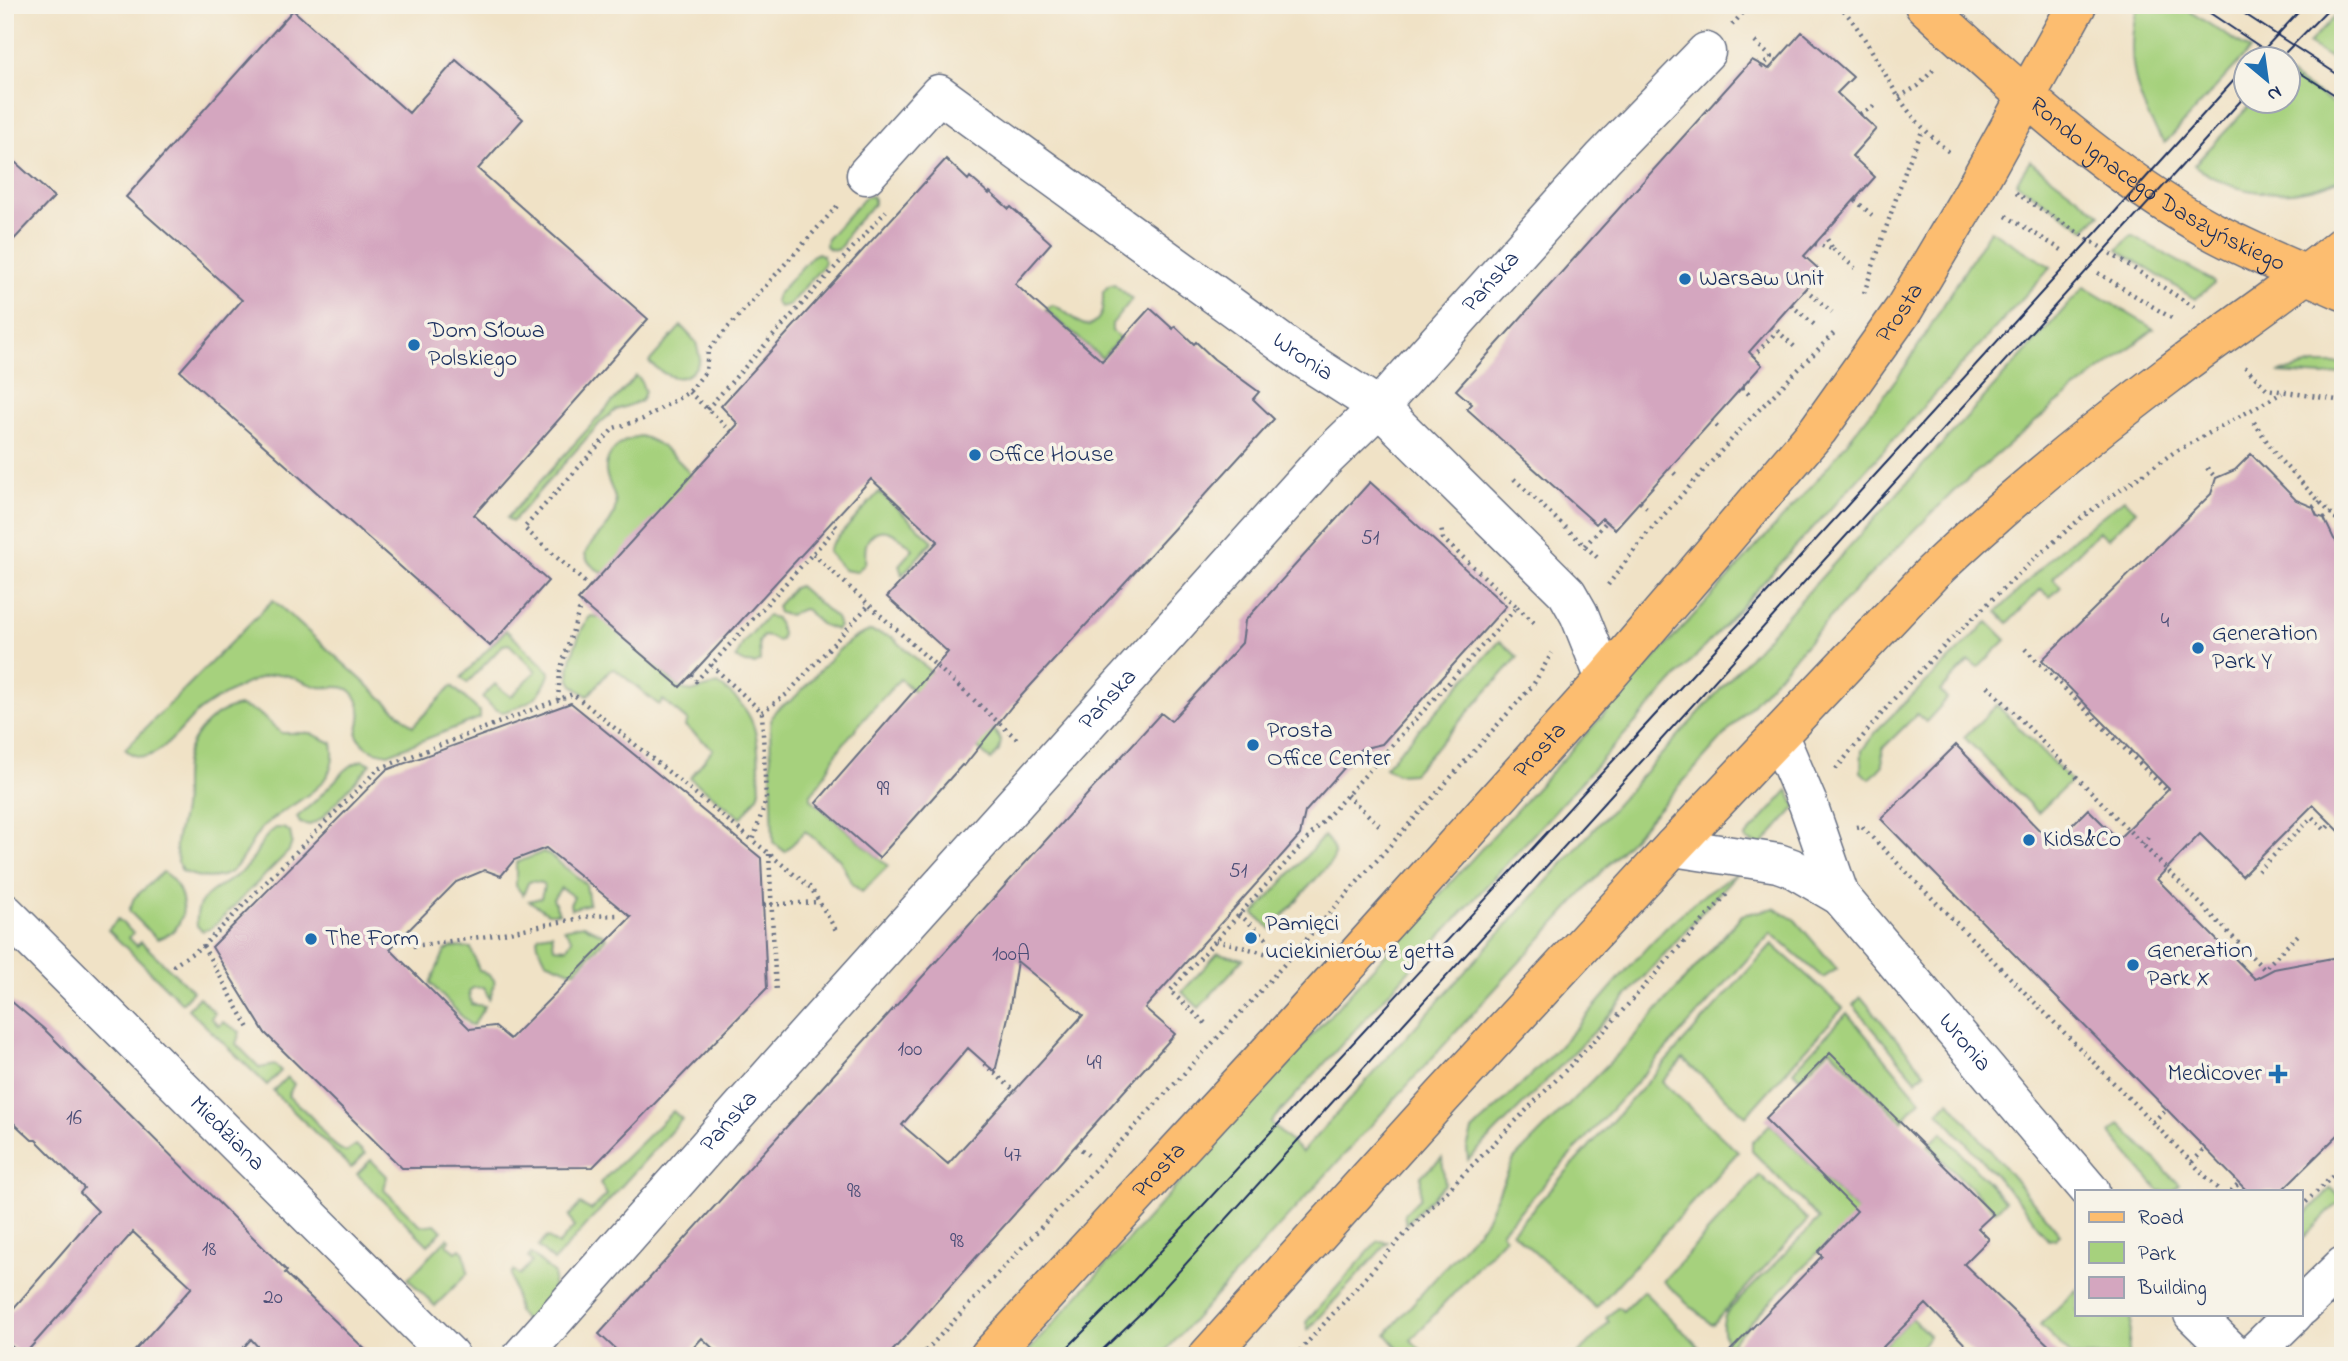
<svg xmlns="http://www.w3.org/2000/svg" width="2348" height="1361" font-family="'Indie Flower',sans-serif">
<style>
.green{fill:#a6d17d;stroke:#60806e;stroke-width:2}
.building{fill:#d4a6bf;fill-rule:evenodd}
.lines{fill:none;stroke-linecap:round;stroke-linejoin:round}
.minor-casing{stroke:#666e82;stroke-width:41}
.major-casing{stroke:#666e82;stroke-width:41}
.path{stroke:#666e82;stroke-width:4.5;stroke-dasharray:2 5;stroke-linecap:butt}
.minor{stroke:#fff;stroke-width:38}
.major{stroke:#fcbd6f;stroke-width:38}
.tram{stroke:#1b2f5e;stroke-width:2}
.poi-dot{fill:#1f6fb2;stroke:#f7f3e8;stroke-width:2.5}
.labels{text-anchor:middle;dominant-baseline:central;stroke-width:7;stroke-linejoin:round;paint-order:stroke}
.number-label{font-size:21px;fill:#494d76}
.street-label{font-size:24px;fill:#1b2f5e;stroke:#f7f3e8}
.poi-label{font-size:24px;fill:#1b2f5e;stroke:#f7f3e8;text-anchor:start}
</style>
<rect width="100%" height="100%" fill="#f7f3e8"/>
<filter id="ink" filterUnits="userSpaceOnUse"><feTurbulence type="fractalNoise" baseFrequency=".0143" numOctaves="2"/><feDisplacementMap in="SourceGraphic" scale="14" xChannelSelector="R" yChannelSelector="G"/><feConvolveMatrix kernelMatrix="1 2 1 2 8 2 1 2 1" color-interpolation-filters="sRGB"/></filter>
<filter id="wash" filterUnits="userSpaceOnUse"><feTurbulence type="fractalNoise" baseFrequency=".00686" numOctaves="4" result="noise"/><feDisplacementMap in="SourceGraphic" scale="28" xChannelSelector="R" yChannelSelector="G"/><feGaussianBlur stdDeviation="1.57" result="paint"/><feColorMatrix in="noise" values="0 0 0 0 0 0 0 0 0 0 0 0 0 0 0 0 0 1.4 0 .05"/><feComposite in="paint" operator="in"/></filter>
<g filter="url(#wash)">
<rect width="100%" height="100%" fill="#f0e2c6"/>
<path class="green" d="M 2138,5 L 2179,5 L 2250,50 L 2165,143 C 2135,103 2124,54 2138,5 Z
M 2343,8 L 2343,66 L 2308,44 Z
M 2289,75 L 2343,110 L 2343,178 C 2294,200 2237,199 2194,165 L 2253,102 L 2288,102 Z
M 2030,161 L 2100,214 L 2085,229 L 2016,183 Z
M 872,196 L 874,199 L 874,204 L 851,228 L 842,245 L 837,250 L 830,249 L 826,246 L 827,239 L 865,197 Z
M 1990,230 L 2051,267 L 1270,1123 L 1302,1152 L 2084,287 L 2154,329 L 2055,405 L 1954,491 L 1854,591 L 1647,822 L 1161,1356 L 1024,1356 L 1321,1025 L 1817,480 L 1879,402 L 1907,364 Z
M 2131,235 L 2213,281 L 2214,284 L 2195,299 L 2118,250 Z
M 818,253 L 822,255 L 825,262 L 823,266 L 789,305 L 779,307 L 775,301 L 777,295 L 812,256 Z
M 1114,284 L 1132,299 L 1112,324 L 1112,331 L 1120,338 L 1102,358 L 1046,310 L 1052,305 C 1067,309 1074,324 1089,326 C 1104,319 1103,306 1103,292 L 1108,286 Z
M 681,326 L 696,342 L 700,359 C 688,388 666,378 649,362 Z
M 2315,364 L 2343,364 L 2343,373 L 2324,376 L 2278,373 Z
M 636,376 L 640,379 L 645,392 L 641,401 L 616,410 L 601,422 L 512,522 L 507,518 Z
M 640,436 C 660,441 682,462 693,478 L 605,573 C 595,570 587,563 585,554 C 592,537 612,528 615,509 C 618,496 608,485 606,472 C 604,452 623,439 640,436 Z
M 879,492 L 933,541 L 902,575 L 899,565 L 913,549 C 901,537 879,518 867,542 C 864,548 866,557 865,564 L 856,572 L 844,570 L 828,552 L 830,546 Z
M 2124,499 L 2136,511 L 2108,539 L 2099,531 L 2053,578 L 2061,587 L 2050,597 L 2041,589 L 2008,623 L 1997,612 L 2059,550 Z
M 799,586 L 836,618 L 839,626 L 836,630 L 820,624 L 807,610 L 803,609 L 789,615 L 779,613 L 777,606 L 793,588 Z
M 273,600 L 413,726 L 452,686 L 480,712 L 480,718 L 388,754 C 373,751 364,749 357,735 C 357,729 360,725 360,719 C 362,709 357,691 345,688 C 337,686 327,688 319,687 C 305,684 292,674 278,674 C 261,673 211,701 197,713 C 180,727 152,775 125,749 Z
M 591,616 L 603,618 L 680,688 L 691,692 L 718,684 C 763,714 757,742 760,790 L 758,796 L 741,818 L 690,778 L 713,749 L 685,726 L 688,721 L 663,700 L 659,705 L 615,669 L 610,670 L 588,696 C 583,693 574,688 571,682 C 564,671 581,624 591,616 Z
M 767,616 L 776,618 L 782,633 L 781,640 L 777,641 L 770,637 L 763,636 L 759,642 L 760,661 L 755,664 L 745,663 L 736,658 L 743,643 Z
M 1988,622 L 2006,640 L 1978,668 L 1969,661 L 1940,691 L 1947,699 L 1926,722 L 1917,714 L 1882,749 L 1883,765 L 1870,779 L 1861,772 L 1862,750 L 1880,727 Z
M 506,630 L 550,672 C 540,701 530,702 504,712 C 495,711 488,703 482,697 L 495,684 L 511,697 L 536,671 L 509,644 L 503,645 L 469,681 L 467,683 L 461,678 Z
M 870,631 L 892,637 L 993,728 L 1001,741 L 999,751 L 991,760 L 900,679 C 880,701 859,723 841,747 C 828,764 827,777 811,794 L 811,799 L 888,866 L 862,892 L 852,884 L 840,860 L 805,831 L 785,852 L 773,842 L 770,726 C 771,720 772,715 776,710 C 781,705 789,703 794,698 C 819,676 837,641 870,631 Z
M 1500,641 L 1518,657 L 1413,773 L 1397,774 L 1385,767 Z
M 1997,705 L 2071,781 L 2038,813 L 1964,737 Z
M 240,706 L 257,712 L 282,733 L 310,733 L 332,743 C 342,791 287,801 261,829 C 251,840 241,866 229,873 C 213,881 197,878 182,871 C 169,845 180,833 183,809 C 185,794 183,779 185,765 C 188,737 213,710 240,706 Z
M 363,760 L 371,764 L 321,819 L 310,825 L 300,823 L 297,817 C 306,809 315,802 323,793 C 336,781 346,765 363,760 Z
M 1788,790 L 1796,807 L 1761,846 L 1746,840 L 1745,838 Z
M 276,828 L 283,828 L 290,832 L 292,842 L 289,851 L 212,928 L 203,931 L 197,926 C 196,916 197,907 203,900 C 215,885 234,881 247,867 C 258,854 261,837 276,828 Z
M 1324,836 C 1331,843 1337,851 1333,860 L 1271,929 L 1254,914 Z
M 543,852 L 548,854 L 586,884 L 589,904 L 571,909 L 570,904 L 574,897 L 561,888 L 553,899 L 559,913 L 548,913 L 529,901 L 541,898 L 544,886 L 542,883 L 531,881 L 528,883 L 523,895 L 516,886 L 516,863 Z
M 163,872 C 190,889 191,931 157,939 L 129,911 L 134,898 Z
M 1736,874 L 1599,1027 L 1468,1160 L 1467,1148 L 1472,1131 C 1499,1105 1527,1080 1553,1053 C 1612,992 1661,916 1736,874 Z
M 1774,908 L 1795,920 L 1837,969 L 1823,978 L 1771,933 L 1501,1232 L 1505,1237 L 1411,1340 L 1427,1356 L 1405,1356 L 1386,1334 L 1485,1222 L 1514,1159 L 1623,1049 L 1742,915 Z
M 118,919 L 133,933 L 129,938 L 137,946 L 141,942 L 193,991 L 182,1003 L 108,930 Z
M 583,925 L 604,935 L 606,938 L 575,971 L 570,971 L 546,961 L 538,945 L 537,938 L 540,935 L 552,933 L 554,947 L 567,948 L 572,939 L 564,929 Z
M 1772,944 L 1843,1008 L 1746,1116 L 1683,1059 L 1662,1082 L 1738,1152 L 1596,1308 L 1512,1232 Z
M 452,947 L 471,948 L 479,970 C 495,978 499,978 489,999 L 484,987 L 473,988 L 469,991 L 471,1004 L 485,1006 L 473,1025 L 469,1024 L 430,983 L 445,951 Z
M 1218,953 L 1243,959 L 1199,1008 L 1182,992 Z
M 199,997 L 215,1013 L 211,1018 L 219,1026 L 223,1022 L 240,1032 L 236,1044 L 260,1068 L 275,1065 L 281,1071 L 267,1085 L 188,1009 Z
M 1861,997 L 1925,1073 L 1916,1080 L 1853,1005 Z
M 1847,1013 L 1920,1100 L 1902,1121 L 1830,1049 L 1800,1078 L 1793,1071 Z
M 287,1077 L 294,1084 L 288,1096 C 298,1105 310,1114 317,1124 C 326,1136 332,1146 346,1152 L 356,1145 L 365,1154 L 351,1168 L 273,1091 Z
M 1949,1101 L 2060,1234 L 2055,1239 L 2048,1240 L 2022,1205 L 1938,1112 Z
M 673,1111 L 682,1119 L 554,1261 L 538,1247 L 547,1237 L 558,1245 L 574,1227 L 569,1216 L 580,1204 L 591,1210 L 607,1195 L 600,1183 Z
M 1770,1124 L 1900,1254 L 1819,1251 L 1729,1345 C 1721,1335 1721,1324 1727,1312 L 1819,1219 L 1752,1151 L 1752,1143 Z
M 2120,1124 L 2180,1185 L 2173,1191 L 2159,1191 L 2110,1133 Z
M 1942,1132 L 2005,1201 L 1995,1211 L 1928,1146 Z
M 1442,1158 L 1445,1184 L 1406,1224 L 1404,1214 L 1420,1198 L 1421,1176 Z
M 371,1160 L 387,1176 L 384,1190 L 421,1226 L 435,1224 L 442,1231 L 428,1245 L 357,1174 Z
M 1760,1175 L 1808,1220 L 1712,1325 L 1663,1281 Z
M 2331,1188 L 2342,1199 L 2301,1240 L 2301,1219 Z
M 447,1238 L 450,1240 L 447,1244 L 456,1252 L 460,1249 L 464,1253 L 468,1273 L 435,1306 L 408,1279 Z
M 1378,1241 L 1388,1242 L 1308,1330 L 1306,1322 Z
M 531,1254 L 554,1274 L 552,1297 L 528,1323 L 518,1312 L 511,1274 L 514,1271 L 519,1275 L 532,1262 L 528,1258 Z
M 2077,1289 L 2077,1314 L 2129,1314 L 2131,1317 L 2128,1356 L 2072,1356 L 2040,1325 Z
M 1643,1291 L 1708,1356 L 1576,1356 L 1609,1322 L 1606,1318 L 1618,1307 L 1623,1311 Z
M 1911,1318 L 1929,1335 L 1914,1356 L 1874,1356 Z"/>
<g id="blocks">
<path class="building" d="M 293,10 L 409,113 L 456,60 L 523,119 L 478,169 L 648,319 L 474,515 L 548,581 L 490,646 L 180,371 L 242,300 L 126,197 Z
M 1802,32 L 1853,77 L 1837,93 L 1876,129 L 1852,156 L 1875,177 L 1804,256 L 1821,271 L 1749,352 L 1762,365 L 1615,529 L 1602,518 L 1596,524 L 1467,409 L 1472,404 L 1456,390 L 1752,60 L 1769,69 Z
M 5,153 L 54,197 L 5,249 Z
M 946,159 L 968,180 L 970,177 L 989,194 L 990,192 L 1009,209 L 1011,207 L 1051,243 L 1015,284 L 1102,361 L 1150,308 L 1173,329 L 1175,326 L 1194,344 L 1196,342 L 1214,359 L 1259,392 L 1253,399 L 1274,419 L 1012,706 L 964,766 L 962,765 L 879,858 L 816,803 L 948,652 L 887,597 L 938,541 L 871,479 L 680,687 L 578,600 L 738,424 L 721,406 Z
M 2251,454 L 2296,500 L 2313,507 L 2317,516 L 2324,518 L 2334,539 L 2343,548 L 2343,835 L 2313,805 L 2242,876 L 2200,834 L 2157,879 L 2255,979 L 2274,969 L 2343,956 L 2343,1130 L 2281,1191 L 2247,1191 L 1881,819 L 1956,745 L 2053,844 L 2088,809 L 2118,839 L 2169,789 L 2042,660 L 2211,494 L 2216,478 L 2235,470 Z
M 1370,482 L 1506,606 L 1382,744 L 1361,749 L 1305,812 L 1300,835 L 1145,1008 L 1175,1034 L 888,1356 L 721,1356 L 702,1338 L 686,1356 L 623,1356 L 599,1334 L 1161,713 L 1171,721 L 1242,643 L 1245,621 ZM 1017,961 L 1083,1015 L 948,1164 L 902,1125 L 968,1048 L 995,1072 L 1009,1013 Z
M 571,703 L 761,858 L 767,988 L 593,1167 L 402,1168 L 265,1033 L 212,947 L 386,770 ZM 546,848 L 631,917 L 510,1039 L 494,1026 L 470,1029 L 390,949 L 456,882 L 485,870 L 501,876 L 514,860 Z
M 5,996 L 44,1029 L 287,1271 L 285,1273 L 372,1356 L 266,1356 L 251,1339 L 236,1356 L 130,1356 L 192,1287 L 133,1232 L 23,1356 L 5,1341 L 5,1318 L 98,1211 L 80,1193 L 84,1188 L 36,1140 L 32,1140 L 5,1115 Z
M 1830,1053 L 1993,1214 L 1978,1228 L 1989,1239 L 1964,1264 L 2060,1356 L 1976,1356 L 1926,1304 L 1874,1356 L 1725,1356 L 1822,1256 L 1818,1252 L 1857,1211 L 1765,1119 Z"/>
</g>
</g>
<g filter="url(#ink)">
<use href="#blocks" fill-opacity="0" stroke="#666e82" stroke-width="2"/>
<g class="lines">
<defs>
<g id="minor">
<path id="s1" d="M 866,175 L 939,94 L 1298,355 L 1379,407 L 1567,593 L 1579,614 L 1605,679"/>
<path d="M 1779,736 L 1808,804 L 1840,896"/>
<path id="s2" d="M 1673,847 L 1778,863 L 1792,868 L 1840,896 L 2090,1191"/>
<path id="s3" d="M 5,913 L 450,1356"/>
<path d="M 2301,1307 L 2343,1266"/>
<path d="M 2193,1314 L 2236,1356"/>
<path id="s4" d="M 522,1356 L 783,1061 L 1324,460 L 1379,407 L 1603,158 L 1706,52"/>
<path d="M 2251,1356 L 2294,1314"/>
</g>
<g id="major">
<path id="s5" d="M 1924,5 C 2014,87 2105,172 2212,231 C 2254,254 2299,271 2343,291"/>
<path id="s6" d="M 989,1356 L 1292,1027 L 1605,679 L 1818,430 L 1904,309 L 1971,196 L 2077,5"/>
<path d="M 1208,1356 L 1441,1098 L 1673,847 L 1932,573 C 2006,502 2086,437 2168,375 C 2226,331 2287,291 2343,245"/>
</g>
</defs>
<use href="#minor" class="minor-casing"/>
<use href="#major" class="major-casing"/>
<path class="path" d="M 1839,5 C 1864,32 1879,65 1898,96 C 1912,118 1929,135 1949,152
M 1732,25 L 1750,5
M 1755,42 L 1771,57 L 1761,68
M 1899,97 L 1918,86 L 1935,68
M 1860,114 L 1876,105
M 2016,193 L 2194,307
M 1855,200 L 1872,215
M 2006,216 L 2065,252
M 1815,244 L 1833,249 L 1824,234
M 1833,249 L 1855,268
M 2098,273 L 2173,319
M 1805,289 L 1832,312
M 1864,293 L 1907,166 L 1923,129
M 1791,305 L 1817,327
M 1772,326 L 1797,349
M 1753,357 L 1777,331
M 2245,367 L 2267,389 L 2343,401
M 1742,388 L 1751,396
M 689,392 L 731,431
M 707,409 L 886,211
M 1711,421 L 1720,430
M 2254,422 L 2278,458 L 2343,526
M 1669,468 L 1678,477
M 2207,468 L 2216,478
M 1514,479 L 1600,560
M 1640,502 L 1649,510
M 2313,507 L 2320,502
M 2324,518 L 2331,513
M 1585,546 L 1606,522
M 813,554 L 1018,740
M 1608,585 L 1645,536 L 1748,421 L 1836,331
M 590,587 L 524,528 L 614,428 L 643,419 L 689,392 L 706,371 L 708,350 L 839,204
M 1517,607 L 1537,625
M 2025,649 L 2167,791
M 711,665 L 762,712 L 766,799 L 753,841
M 691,675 L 696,681 L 711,665 L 837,527 L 832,522
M 1988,686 L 2264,969 L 2300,933
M 558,700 L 560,671 L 579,611 L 585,605
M 762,712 L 787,694 L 869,605
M 1836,769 L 1897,695 L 1948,642 L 2032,561 L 2082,517 L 2173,453 L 2282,393
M 1347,795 L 1381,827
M 1856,827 L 1861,826 L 2220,1191
M 2142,844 L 2151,834
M 769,854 L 776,993
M 2258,871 L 2312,817 L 2325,830 L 2331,823
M 764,905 L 819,902
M 1239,914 L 1275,946
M 404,936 L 414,946 L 488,936 L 591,916 L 619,915
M 1216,940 L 1268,954
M 203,946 L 249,1028
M 173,966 L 203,946 L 378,769 L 573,694 L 811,888 L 837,932
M 1205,1023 L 1170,991 L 1517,607 L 1443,539 L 1441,527
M 984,1064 L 1016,1092
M 2153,1122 L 2166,1109
M 1076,1145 L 1088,1155
M 2192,1162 L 2205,1149
M 2231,1191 L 2239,1183
M 2301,1207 L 2343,1166
M 921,1356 L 1247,1006 L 1533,685 L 1552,653
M 1295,1356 L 1402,1237 L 1606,1029 L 1727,894"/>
<use href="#minor" class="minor"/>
<use href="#major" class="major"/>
<path class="tram" d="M 2198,5 L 2280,60
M 2231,5 L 2343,78
M 2286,52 L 2332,5
M 2254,60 L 2305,5
M 2288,65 L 2343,100
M 1059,1356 L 1123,1292 C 1499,885 1875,478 2246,67
M 1096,1356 L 1143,1311 L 2246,95"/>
</g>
</g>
<g class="poi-dot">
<circle cx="1685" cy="279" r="7"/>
<circle cx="414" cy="345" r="7"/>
<circle cx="975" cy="455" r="7"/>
<circle cx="2198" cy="648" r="7"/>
<circle cx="1253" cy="745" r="7"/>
<circle cx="2029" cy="840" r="7"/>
<circle cx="1251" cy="938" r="7"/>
<circle cx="311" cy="939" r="7"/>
<circle cx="2133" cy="965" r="7"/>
<path d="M2274.5 1063.5h7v7h7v7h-7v7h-7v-7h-7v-7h7z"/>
</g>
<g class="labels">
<g class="number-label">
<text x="1370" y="539">51</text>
<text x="2165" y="622">4</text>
<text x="883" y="790">99</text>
<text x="1238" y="872">51</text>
<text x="1011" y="955">100A</text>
<text x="910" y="1050">100</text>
<text x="1094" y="1064">49</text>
<text x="74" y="1119">16</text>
<text x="1013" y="1156">47</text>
<text x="854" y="1192">98</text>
<text x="957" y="1242">98</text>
<text x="209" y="1250">18</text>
<text x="273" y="1298">20</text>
</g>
<g class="street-label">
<text stroke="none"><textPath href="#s5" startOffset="296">Rondo Ignacego Daszyńskiego</textPath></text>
<text stroke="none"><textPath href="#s4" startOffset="1447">Pańska</textPath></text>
<text stroke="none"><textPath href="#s6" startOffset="1386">Prosta</textPath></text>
<text stroke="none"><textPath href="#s1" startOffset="558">Wronia</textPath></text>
<text stroke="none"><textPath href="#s4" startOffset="880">Pańska</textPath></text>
<text stroke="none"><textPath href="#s6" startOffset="819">Prosta</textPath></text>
<text stroke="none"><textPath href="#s2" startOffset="369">Wronia</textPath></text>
<text stroke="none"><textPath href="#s4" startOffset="313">Pańska</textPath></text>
<text stroke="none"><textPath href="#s3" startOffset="313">Miedziana</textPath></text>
<text stroke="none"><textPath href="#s6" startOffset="252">Prosta</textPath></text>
</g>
<g class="poi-label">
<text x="1699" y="279">Warsaw Unit</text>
<text x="428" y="331">Dom Słowa<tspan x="428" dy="28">Polskiego</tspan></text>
<text x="989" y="455">Office House</text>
<text x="2212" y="634">Generation<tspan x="2212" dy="28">Park Y</tspan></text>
<text x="1267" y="731">Prosta<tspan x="1267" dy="28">Office Center</tspan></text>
<text x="2043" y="840">Kids&amp;Co</text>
<text x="1265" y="924">Pamięci<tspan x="1265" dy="28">uciekinierów z getta</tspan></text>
<text x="325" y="939">The Form</text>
<text x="2147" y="951">Generation<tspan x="2147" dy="28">Park X</tspan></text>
<text x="2262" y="1074" text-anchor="end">Medicover</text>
</g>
</g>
<rect width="2348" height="1361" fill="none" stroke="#f7f3e8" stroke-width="28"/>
<rect x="2075" y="1190" width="228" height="126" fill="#f7f3e8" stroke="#9fa5b1" stroke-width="2"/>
<rect x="2089" y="1212" width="35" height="10" fill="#fcbd6f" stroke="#9fa5b1" stroke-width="2"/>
<text x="2138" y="1224" font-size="21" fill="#1b2f5e">Road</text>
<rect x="2089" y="1242" width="35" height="21" fill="#a6d17d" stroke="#9fa5b1" stroke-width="2"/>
<text x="2138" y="1260" font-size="21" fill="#1b2f5e">Park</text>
<rect x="2089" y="1277" width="35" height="21" fill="#d4a6bf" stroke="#9fa5b1" stroke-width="2"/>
<text x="2138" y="1294" font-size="21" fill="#1b2f5e">Building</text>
<g transform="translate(2267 80) rotate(151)"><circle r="33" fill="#f7f3e8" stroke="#9fa5b1" stroke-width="2"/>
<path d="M0-5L12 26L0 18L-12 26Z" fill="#1f6fb2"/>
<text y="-10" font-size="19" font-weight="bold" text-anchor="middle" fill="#1b2f5e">N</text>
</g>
</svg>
